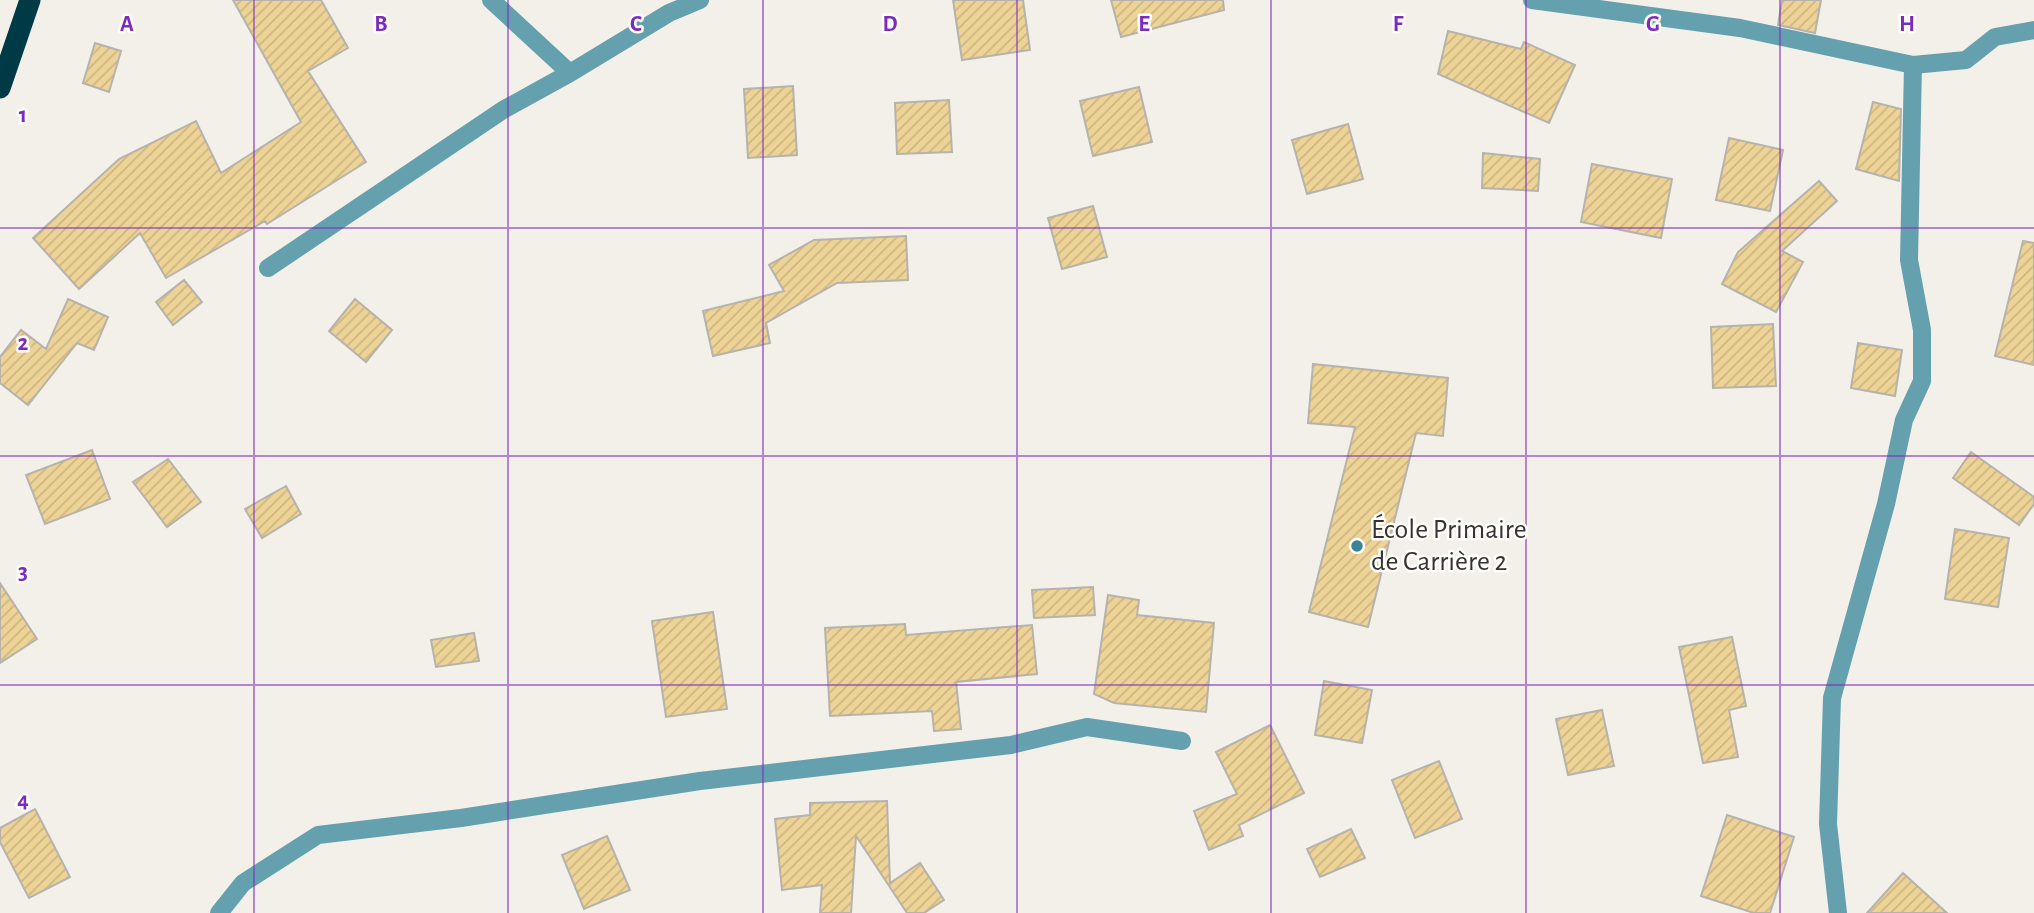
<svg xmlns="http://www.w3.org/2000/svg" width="2034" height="913" font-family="'Alegreya Sans',sans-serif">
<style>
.building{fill:url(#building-hatch);stroke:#b6b3ad;stroke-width:2}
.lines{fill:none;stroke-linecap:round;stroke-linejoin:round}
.minor{stroke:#65a0ae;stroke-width:18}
.highway{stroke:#003a46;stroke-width:21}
.grid{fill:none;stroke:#7b2cbf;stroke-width:2;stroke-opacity:0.55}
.poi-dot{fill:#3f8292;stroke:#fffdfa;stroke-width:2.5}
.labels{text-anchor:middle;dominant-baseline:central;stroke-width:5;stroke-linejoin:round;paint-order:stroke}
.poi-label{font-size:28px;fill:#353432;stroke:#fffdfa;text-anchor:start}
.grid-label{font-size:23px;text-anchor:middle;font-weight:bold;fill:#7b2cbf;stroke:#fffdfa;stroke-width:5;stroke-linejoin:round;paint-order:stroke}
</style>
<defs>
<pattern id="building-hatch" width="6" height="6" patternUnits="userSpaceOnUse" patternTransform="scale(1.75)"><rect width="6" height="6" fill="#eed396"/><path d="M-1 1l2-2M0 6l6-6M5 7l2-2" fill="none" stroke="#cdb682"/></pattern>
</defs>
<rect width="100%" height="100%" fill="#f3f0ea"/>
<path class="building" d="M 233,0 L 321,0 L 348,48 L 308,71 L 366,162 L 267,224 L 265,221 L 166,278 L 140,233 L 79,289 L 33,238 L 119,159 L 196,121 L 221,173 L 301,122 Z
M 953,0 L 1023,0 L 1030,50 L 962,60 Z
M 1111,0 L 1223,0 L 1224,10 L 1121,37 Z
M 1782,0 L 1821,0 L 1815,33 L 1778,25 Z
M 1448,31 L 1521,49 L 1524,42 L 1575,65 L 1549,123 L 1438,74 Z
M 95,43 L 121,51 L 109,92 L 83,83 Z
M 793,86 L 797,155 L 748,158 L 744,89 Z
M 1139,87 L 1152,142 L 1093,156 L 1080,101 Z
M 949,100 L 952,152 L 897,154 L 895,103 Z
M 1873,102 L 1901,109 L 1899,181 L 1856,169 Z
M 1348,124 L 1363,179 L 1307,194 L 1292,140 Z
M 1729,138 L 1783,150 L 1770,211 L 1716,200 Z
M 1483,153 L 1540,159 L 1538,191 L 1482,188 Z
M 1592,164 L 1672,179 L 1661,238 L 1581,222 Z
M 1819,181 L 1837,201 L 1782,251 L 1803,262 L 1776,312 L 1722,284 L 1738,252 Z
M 1093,206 L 1107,257 L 1062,269 L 1048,218 Z
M 906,236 L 908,280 L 837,283 L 766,323 L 770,343 L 713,356 L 703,311 L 784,291 L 769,265 L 814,240 Z
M 2023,241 L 2034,243 L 2034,365 L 1995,356 Z
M 184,280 L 202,302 L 173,325 L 156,302 Z
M 68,299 L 108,317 L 94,350 L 77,343 L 28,405 L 0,383 L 0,357 L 21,330 L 46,349 Z
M 355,299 L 392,330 L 366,362 L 329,331 Z
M 1773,324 L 1776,386 L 1713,388 L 1711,327 Z
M 1858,343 L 1902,350 L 1895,396 L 1851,388 Z
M 1313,364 L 1448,378 L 1443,436 L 1416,433 L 1368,627 L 1309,612 L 1355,427 L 1308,423 Z
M 92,450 L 110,499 L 45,524 L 26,475 Z
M 1971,452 L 2034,497 L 2034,504 L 2019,525 L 1953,478 Z
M 168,459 L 201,502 L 167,527 L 133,482 Z
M 286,486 L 301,514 L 262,538 L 245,509 Z
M 1955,529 L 2009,538 L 1998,607 L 1945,599 Z
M 0,583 L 37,639 L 0,663 Z
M 1093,587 L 1095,615 L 1034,618 L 1032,590 Z
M 1108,595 L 1139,600 L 1137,615 L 1214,623 L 1206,712 L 1114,703 L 1094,694 Z
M 713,612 L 727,709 L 666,717 L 652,621 Z
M 905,624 L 906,635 L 1032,625 L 1037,674 L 956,682 L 961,729 L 934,731 L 932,711 L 830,716 L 825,628 Z
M 474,633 L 479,661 L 436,667 L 431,640 Z
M 1732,637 L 1746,706 L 1729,710 L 1738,757 L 1703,763 L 1679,647 Z
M 1324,681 L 1372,690 L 1362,743 L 1315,735 Z
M 1602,710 L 1614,766 L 1568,775 L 1556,719 Z
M 1270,725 L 1304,793 L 1239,825 L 1243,836 L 1209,850 L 1194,811 L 1237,794 L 1216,752 Z
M 1439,761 L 1462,819 L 1415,838 L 1392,780 Z
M 887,801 L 890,883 L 920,863 L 944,900 L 924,913 L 907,913 L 856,836 L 851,913 L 820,913 L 822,885 L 782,890 L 775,819 L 810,815 L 810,803 Z
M 35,809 L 70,877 L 29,898 L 0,842 L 0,828 Z
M 1727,815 L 1794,837 L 1770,913 L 1754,913 L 1701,896 Z
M 1351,829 L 1365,858 L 1320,877 L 1307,849 Z
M 607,836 L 630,890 L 584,909 L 562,855 Z
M 1903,873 L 1947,913 L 1867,913 Z"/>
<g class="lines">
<path class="minor" d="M 491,0 L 570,73
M 1532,0 L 1740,28 L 1913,65 L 1966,60 L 1995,37 L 2034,30
M 268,268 L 503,110 L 570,73 L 669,13 L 700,0
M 219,913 L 243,883 L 318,835 L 461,818 L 700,781 L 1011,745 L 1087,727 L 1182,741
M 1838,913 L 1828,824 L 1832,698 L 1886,504 L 1904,420 L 1922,381 L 1922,330 L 1909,260 L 1913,65"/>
<path class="highway" d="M 0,88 L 30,0"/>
</g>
<path class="grid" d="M 254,0 L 254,913M 508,0 L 508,913M 763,0 L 763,913M 1017,0 L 1017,913M 1271,0 L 1271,913M 1526,0 L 1526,913M 1780,0 L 1780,913M 0,228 L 2034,228M 0,456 L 2034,456M 0,685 L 2034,685"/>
<circle class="poi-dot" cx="1357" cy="546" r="7"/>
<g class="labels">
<g class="poi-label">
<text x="1371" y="530">École Primaire<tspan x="1371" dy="32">de Carrière 2</tspan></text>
</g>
</g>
<g class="grid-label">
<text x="127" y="31">A</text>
<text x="381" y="31">B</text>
<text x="636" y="31">C</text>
<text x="890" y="31">D</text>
<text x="1144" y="31">E</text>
<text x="1398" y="31">F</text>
<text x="1653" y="31">G</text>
<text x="1907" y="31">H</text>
<text x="23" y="122">1</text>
<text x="23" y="350">2</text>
<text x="23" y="579">3</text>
<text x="23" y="807">4</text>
</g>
</svg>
